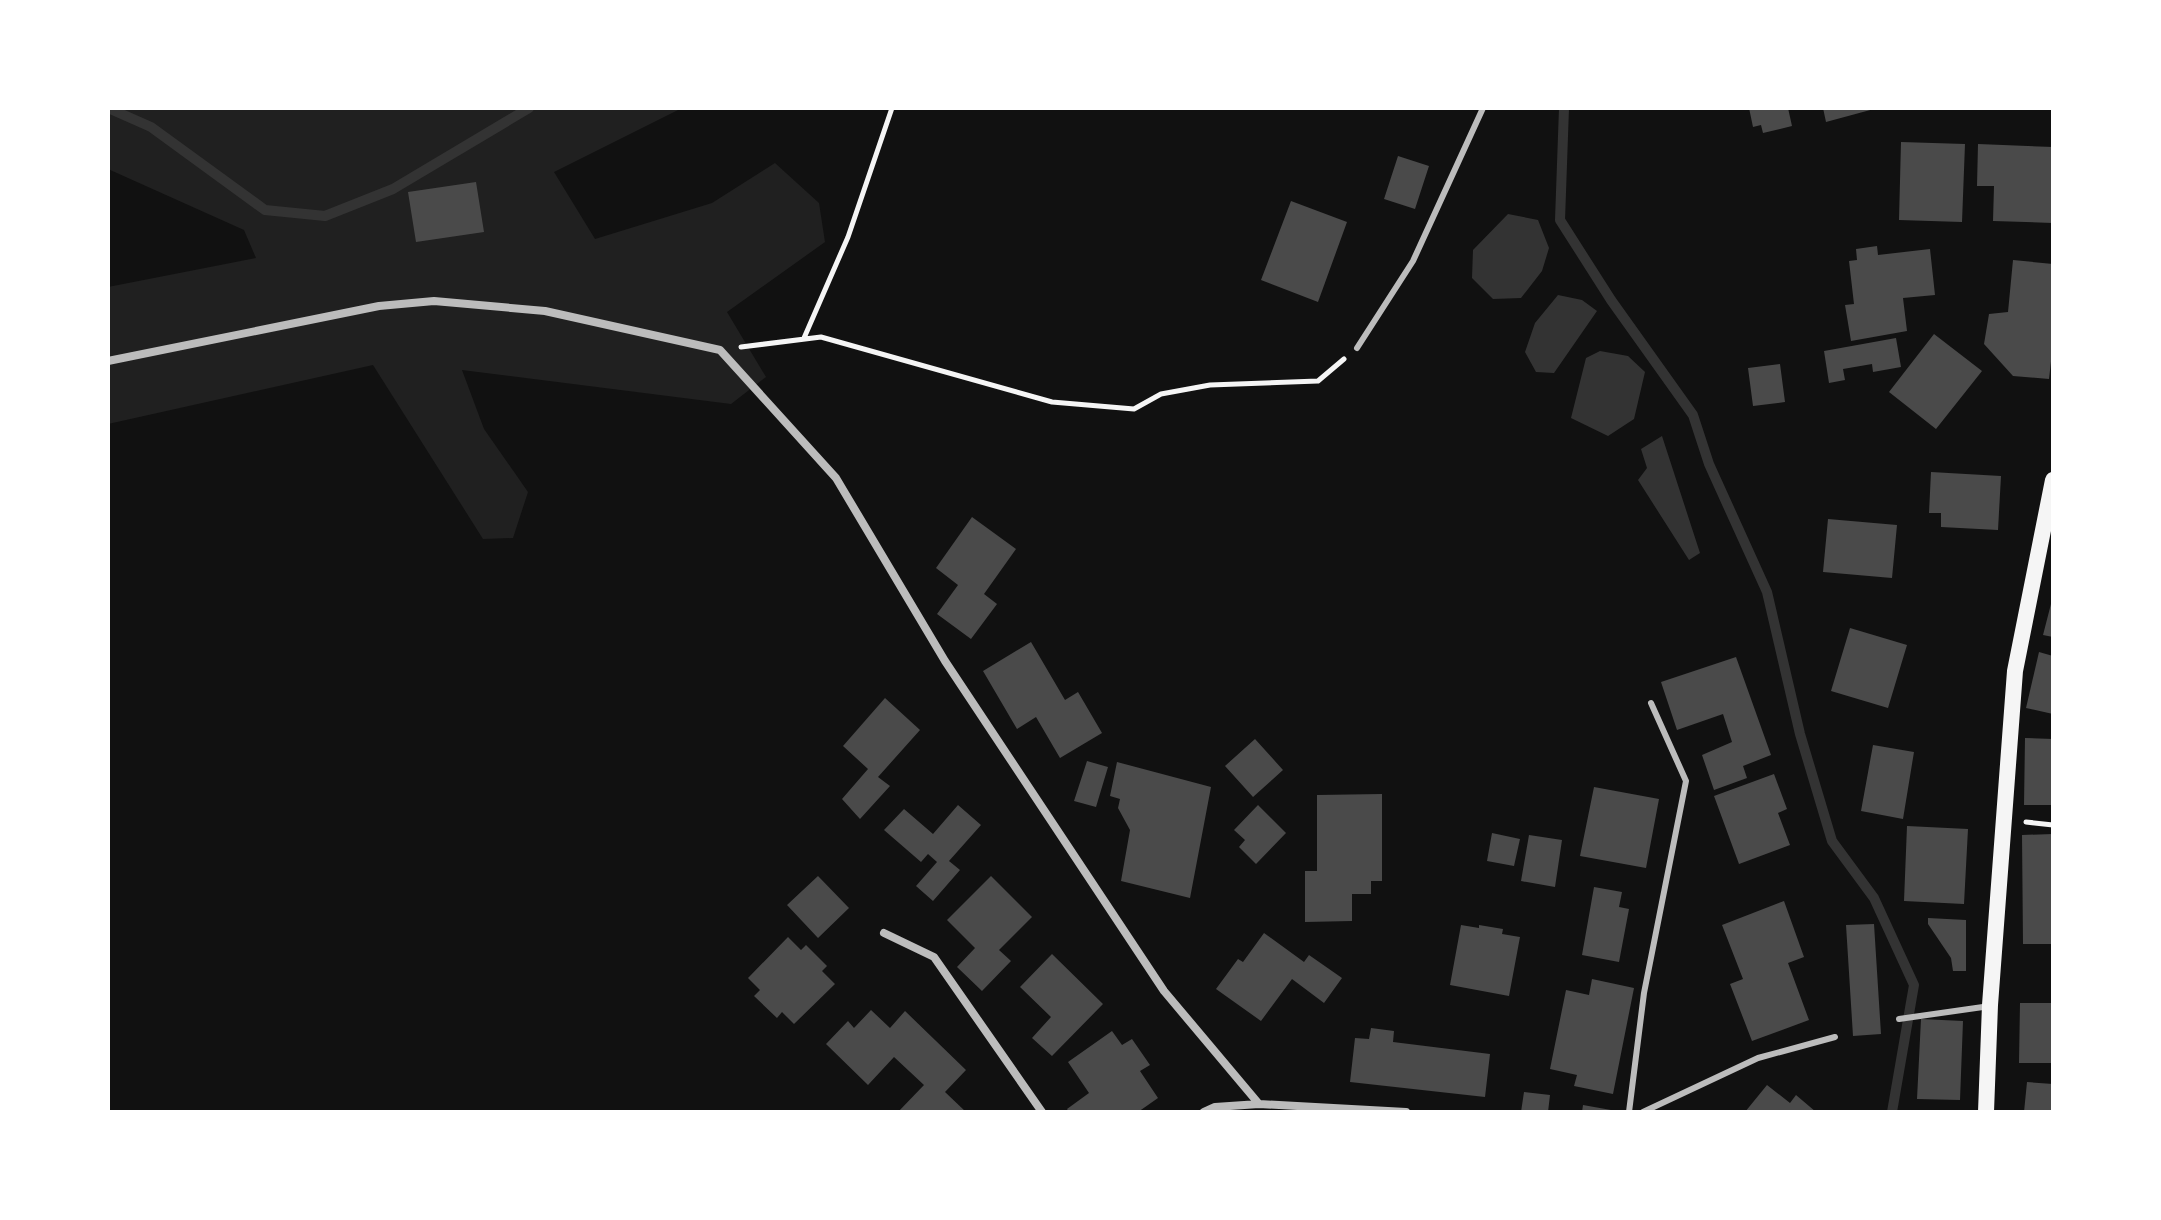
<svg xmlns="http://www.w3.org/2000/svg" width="2161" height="1220" font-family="Overpass,sans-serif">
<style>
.green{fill:#202020}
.water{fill:#333}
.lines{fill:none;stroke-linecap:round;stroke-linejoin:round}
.stream{stroke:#333;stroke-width:10}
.building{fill:#4a4a4a}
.path{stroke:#f5f5f5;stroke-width:5}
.service{stroke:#bcbcbc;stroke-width:6}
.minor{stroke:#bcbcbc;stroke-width:8}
.secondary{stroke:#f5f5f5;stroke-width:16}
</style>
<rect width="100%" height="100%" fill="#111"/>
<path class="green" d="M 108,108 L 682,108 L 554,172 L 595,239 L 712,203 L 775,163 L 819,203 L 825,242 L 727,312 L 766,377 L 731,404 L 462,370 L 484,429 L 528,492 L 513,538 L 483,539 L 373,365 L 108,424 L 108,287 L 256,258 L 244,230 L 108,169 Z"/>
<path class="water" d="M 1508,214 L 1538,220 L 1549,248 L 1542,271 L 1521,298 L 1493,299 L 1472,278 L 1473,250 Z
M 1558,295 L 1582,300 L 1597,311 L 1554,373 L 1536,372 L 1525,352 L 1535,323 Z
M 1600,351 L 1628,356 L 1645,372 L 1634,419 L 1608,436 L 1571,418 L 1586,358 Z
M 1662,436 L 1700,553 L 1689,560 L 1638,480 L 1647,468 L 1641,449 Z"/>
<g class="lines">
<path class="stream" d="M 108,108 L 151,127 L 265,210 L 325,216 L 393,189 L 529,108
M 1564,108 L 1560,220 L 1611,300 L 1693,415 L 1709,464 L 1767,592 L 1800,734 L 1832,841 L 1874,898 L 1914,985 L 1892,1112"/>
</g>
<path class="building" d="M 1749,108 L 1788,108 L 1792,126 L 1763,133 L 1761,125 L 1753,127 Z
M 1823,108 L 1874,108 L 1874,109 L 1826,122 Z
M 1901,142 L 1965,144 L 1962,222 L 1899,220 Z
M 1978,144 L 2053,147 L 2053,223 L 1993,221 L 1994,186 L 1977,186 Z
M 1398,156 L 1429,166 L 1415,209 L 1384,199 Z
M 476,182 L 484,232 L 416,242 L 408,192 Z
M 1291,201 L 1347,222 L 1318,302 L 1261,280 Z
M 1877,246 L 1878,255 L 1930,249 L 1935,295 L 1903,298 L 1907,331 L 1851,341 L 1845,305 L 1854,304 L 1849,261 L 1857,260 L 1856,249 Z
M 2013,260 L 2053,264 L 2053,344 L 2049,379 L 2013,376 L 1984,344 L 1989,314 L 2008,312 Z
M 1934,334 L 1982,371 L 1936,429 L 1889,392 Z
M 1896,338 L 1901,367 L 1873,372 L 1872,364 L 1843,369 L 1845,380 L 1829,383 L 1824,351 Z
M 1780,364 L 1785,402 L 1753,406 L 1748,368 Z
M 1931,472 L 2001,476 L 1998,530 L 1941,527 L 1941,513 L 1929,513 Z
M 972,517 L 1016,549 L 984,594 L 997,604 L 971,639 L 937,614 L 958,585 L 936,568 Z
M 1828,519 L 1897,525 L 1892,578 L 1823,572 Z
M 2052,600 L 2053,600 L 2053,637 L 2043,635 Z
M 1850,628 L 1907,645 L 1888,708 L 1831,691 Z
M 1031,642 L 1065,700 L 1078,692 L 1102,733 L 1060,758 L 1036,717 L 1017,729 L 983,671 Z
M 2039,652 L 2053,656 L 2053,714 L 2026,708 Z
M 1736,657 L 1771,755 L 1743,766 L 1747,778 L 1714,790 L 1702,755 L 1732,742 L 1723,714 L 1677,730 L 1661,682 Z
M 885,698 L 920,730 L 878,777 L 890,786 L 860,819 L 842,799 L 868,769 L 843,746 Z
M 2025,738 L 2053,739 L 2053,805 L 2024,805 Z
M 1255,739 L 1283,770 L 1253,797 L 1225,766 Z
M 1873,745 L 1914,752 L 1903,819 L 1861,811 Z
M 1087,761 L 1108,767 L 1096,807 L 1074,801 Z
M 1117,762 L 1211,787 L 1190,898 L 1121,881 L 1130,830 L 1118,808 L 1120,799 L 1110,796 Z
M 1774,774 L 1787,809 L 1778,813 L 1790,845 L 1739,864 L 1714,796 Z
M 1594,787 L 1659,799 L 1646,868 L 1580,856 Z
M 1382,794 L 1382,881 L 1371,881 L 1371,894 L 1352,894 L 1352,921 L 1305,922 L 1305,871 L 1317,871 L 1317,795 Z
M 958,805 L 981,825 L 949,861 L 960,870 L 933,901 L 916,886 L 937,862 L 928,854 L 921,862 L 884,830 L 904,809 L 933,834 Z
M 1258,805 L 1286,833 L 1256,864 L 1239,847 L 1245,840 L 1234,830 Z
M 1907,826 L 1968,829 L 1964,904 L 1904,901 Z
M 1492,833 L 1520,839 L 1514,866 L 1487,861 Z
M 2053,834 L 2053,944 L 2023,944 L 2022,835 Z
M 1529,835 L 1562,840 L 1555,887 L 1521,881 Z
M 818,876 L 849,908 L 818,938 L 787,905 Z
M 991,876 L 1032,917 L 999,950 L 1011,961 L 982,991 L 957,967 L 975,948 L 947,920 Z
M 1594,887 L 1622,892 L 1619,907 L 1629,909 L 1619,962 L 1582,955 Z
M 1784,901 L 1804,957 L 1788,963 L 1809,1020 L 1752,1041 L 1730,984 L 1743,979 L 1722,925 Z
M 1928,918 L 1966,920 L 1966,971 L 1953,971 L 1951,958 L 1928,924 Z
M 1874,924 L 1881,1034 L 1853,1036 L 1846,925 Z
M 1461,925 L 1479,928 L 1479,925 L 1503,929 L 1502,934 L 1520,937 L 1509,996 L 1450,985 Z
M 1264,933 L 1304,962 L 1309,955 L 1342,978 L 1324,1003 L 1292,979 L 1261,1021 L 1216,989 L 1238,959 L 1243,962 Z
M 788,937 L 801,950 L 806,945 L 827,966 L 822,971 L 835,984 L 794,1024 L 782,1012 L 777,1018 L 754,996 L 760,990 L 748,978 Z
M 1052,954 L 1103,1004 L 1052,1056 L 1032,1038 L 1051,1017 L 1020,987 Z
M 1592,979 L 1634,988 L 1613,1094 L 1574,1086 L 1577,1075 L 1550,1069 L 1566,990 L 1589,995 Z
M 2020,1003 L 2053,1003 L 2053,1063 L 2019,1063 Z
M 871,1010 L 890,1028 L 905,1011 L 966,1070 L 945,1092 L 966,1112 L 898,1112 L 924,1085 L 894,1057 L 868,1085 L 826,1044 L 848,1021 L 854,1028 Z
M 1921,1019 L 1963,1021 L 1960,1100 L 1917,1099 Z
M 1371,1028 L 1394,1031 L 1393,1042 L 1490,1054 L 1485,1097 L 1350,1082 L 1355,1038 L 1369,1039 Z
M 1112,1031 L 1122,1045 L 1132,1039 L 1150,1065 L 1140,1071 L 1158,1098 L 1138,1112 L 1069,1112 L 1067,1109 L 1089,1093 L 1068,1062 Z
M 2027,1082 L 2053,1084 L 2053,1112 L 2024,1112 Z
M 1767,1085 L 1790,1103 L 1796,1095 L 1816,1112 L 1745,1112 Z
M 1524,1092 L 1550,1095 L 1548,1112 L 1521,1112 Z
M 1583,1105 L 1611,1110 L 1611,1112 L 1582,1112 Z"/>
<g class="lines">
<path class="path" d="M 804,338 L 848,237 L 892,108
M 741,347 L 821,337 L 1052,402 L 1134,409 L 1161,394 L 1210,385 L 1318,381 L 1344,359
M 2026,822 L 2053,825"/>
<path class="service" d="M 1357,348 L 1413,261 L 1483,108
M 1899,1019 L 1990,1006
M 1629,1112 L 1644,993 L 1686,781 L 1651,703
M 1643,1112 L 1758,1058 L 1835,1037"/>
<path class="minor" d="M 108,361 L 379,306 L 434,301 L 545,311 L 720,350 L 836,478 L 945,661 L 1164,991 L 1259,1104 L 1406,1112
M 884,933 L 934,957 L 1042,1112
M 1204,1112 L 1215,1107 L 1259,1104"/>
<path class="secondary" d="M 1986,1112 L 1990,1005 L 2015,671 L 2053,480"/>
</g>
<rect width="2161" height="1220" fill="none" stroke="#ffffff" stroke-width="220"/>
</svg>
